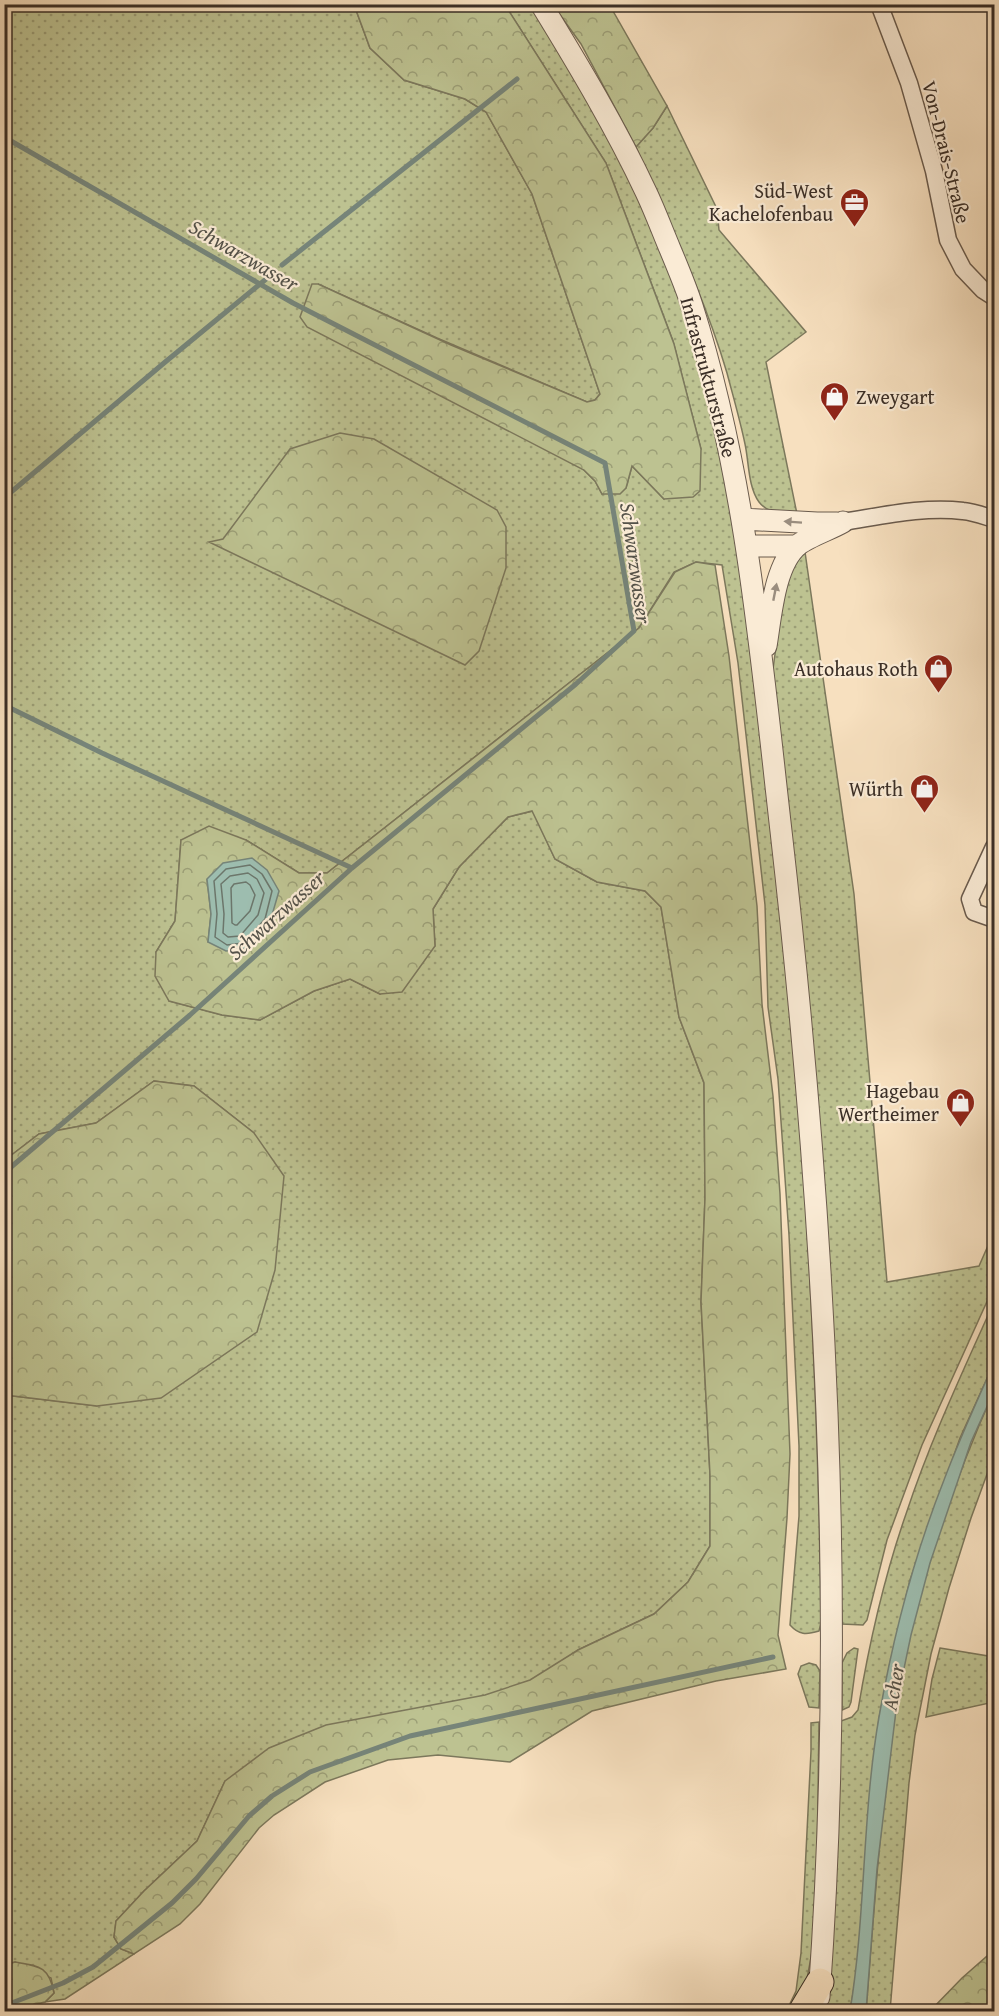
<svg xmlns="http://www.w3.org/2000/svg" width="999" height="2016" font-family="'Gentium Book Plus',serif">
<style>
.grass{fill:url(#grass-dots);stroke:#7c785c;stroke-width:1.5}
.forest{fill:url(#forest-crowns);stroke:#7c785c;stroke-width:1.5;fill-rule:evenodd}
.water{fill:#9dbdaf;stroke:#768479;stroke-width:1.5}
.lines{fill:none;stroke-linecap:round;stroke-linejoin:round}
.shore{stroke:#6c766b;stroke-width:1.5}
.stream{stroke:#768479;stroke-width:5}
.minor-casing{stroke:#6a5b4d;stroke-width:19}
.tertiary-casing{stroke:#6a5b4d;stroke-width:23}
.primary-casing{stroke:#3b2f27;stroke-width:29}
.minor{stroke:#faebd5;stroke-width:16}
.tertiary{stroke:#faebd5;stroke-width:21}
.primary{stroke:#f7e0bf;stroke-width:27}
.oneway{fill:#9a8d7e}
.labels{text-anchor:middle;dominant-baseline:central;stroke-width:4.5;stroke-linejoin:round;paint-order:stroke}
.street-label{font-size:20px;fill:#3b2f27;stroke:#faebd5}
.poi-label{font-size:20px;fill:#3b2f27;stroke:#faebd5;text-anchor:end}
.water-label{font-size:21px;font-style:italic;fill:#545249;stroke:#faebd5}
</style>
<defs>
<pattern id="grass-dots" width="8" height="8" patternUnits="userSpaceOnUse" patternTransform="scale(1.5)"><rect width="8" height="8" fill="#bdc291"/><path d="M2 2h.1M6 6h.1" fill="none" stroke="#9b9e76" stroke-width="1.8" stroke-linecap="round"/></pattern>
<pattern id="forest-crowns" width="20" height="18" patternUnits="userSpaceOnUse" patternTransform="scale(1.5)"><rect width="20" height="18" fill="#bdc291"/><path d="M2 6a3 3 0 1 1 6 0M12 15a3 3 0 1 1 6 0" fill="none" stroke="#9b9e76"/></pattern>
</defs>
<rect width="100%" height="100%" fill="#f7e0bf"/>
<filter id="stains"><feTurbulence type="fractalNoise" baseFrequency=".00333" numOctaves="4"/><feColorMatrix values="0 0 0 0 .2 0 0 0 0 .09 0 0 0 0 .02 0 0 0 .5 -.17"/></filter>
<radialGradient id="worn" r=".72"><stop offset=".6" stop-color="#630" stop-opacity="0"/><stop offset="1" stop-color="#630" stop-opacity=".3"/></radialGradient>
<path class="grass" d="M 4,5 L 356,5 L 356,10 L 370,48 L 404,80 L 465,99 L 486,112 L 532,194 L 600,394 L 595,400 L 587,402 L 437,338 L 318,284 L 584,470 L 595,481 L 602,494 L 626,488 L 632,466 L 664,499 L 701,449 L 673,341 L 606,163 L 505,5 L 531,5 C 580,83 625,163 660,249 C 667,267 675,285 681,303 C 704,375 721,448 733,523 C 744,589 750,656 759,722 C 799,1020 817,1321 821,1623 L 819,1631 C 806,1635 799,1635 790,1625 L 799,1516 L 799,1446 L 789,1235 L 778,1079 L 768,1007 L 765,905 L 738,663 L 722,565 L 696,562 L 674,572 L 639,628 L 327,873 L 299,873 L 246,840 L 181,840 L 175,921 L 156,952 L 169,1001 L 222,1015 L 260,1020 L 314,991 L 350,979 L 380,994 L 435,946 L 433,909 L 459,867 L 508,817 L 533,811 L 555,859 L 597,882 L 645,891 L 661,907 L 679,1017 L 704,1083 L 705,1198 L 701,1302 L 710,1475 L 710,1546 L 688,1582 L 654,1614 L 578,1650 L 533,1685 L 225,1781 L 197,1841 L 144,1891 L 116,1921 L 114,1937 L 121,1949 L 134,1954 L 65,1999 L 45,2002 L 54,1993 L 51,1978 L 15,1962 L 5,1965 L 5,1395 L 97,1406 L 254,1133 L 194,1086 L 154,1081 L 96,1123 L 39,1134 L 5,1160 Z
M 667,106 L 717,209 L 719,230 L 806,332 L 766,362 L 797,514 C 783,513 768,514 759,502 C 748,487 749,462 745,444 C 740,420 733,396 727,373 C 704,295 668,221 636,147 L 653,128 Z
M 805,552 L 854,894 L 887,1282 L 979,1266 L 994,1232 L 994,1286 L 922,1445 L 887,1540 L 867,1620 L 863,1625 L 842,1624 L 833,1362 L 806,972 L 773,669 L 786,574 Z
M 994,1302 L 994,1363 L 960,1438 L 910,1580 L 890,1663 L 879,1718 L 873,1766 L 858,1964 L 850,2011 L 825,2012 L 841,1721 L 852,1717 L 858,1710 C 869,1644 884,1577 906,1514 C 930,1441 963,1371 994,1302 Z
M 994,1391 L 994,1455 L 971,1518 L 949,1588 L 931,1654 L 915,1735 L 909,1783 L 890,2011 L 866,2012 C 874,1909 881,1805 897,1703 C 913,1599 951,1487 994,1391 Z
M 854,1648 L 858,1649 L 851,1702 L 849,1707 L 842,1710 L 842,1663 L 847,1653 Z
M 940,1648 L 994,1657 L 994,1702 L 926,1717 L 932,1679 Z
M 809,1663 L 816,1665 L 820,1671 L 819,1708 L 809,1707 L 798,1674 L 801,1666 Z
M 819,1722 L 817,1867 L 812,1952 L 807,1979 L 793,2011 L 786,2012 L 796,1991 L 801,1953 L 811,1751 L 811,1723 Z"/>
<path class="forest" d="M 356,5 L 505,5 L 606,163 L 674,344 L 701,449 L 700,491 L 693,497 L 664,499 L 632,466 L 626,488 L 620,494 L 602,494 L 595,481 L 584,470 L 307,327 L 300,317 L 312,284 L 318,284 L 451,345 L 587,402 L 595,400 L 600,394 L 532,194 L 486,112 L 465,99 L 404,80 L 370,48 L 356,10 Z
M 553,5 L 621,5 L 613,11 L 667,106 L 653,128 L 636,147 L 581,44 Z
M 340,433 L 374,439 L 497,510 L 506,527 L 506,568 L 479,651 L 465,665 L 209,542 L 223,539 L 290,449 Z
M 696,562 L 715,565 L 729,656 L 757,906 L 762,1004 L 773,1096 L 780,1194 L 790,1454 L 787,1518 L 778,1635 L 786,1669 L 716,1681 L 592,1711 L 510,1762 L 438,1755 L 388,1760 L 325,1782 L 274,1815 L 259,1828 L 200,1904 L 180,1924 L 134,1954 L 121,1949 L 114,1937 L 116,1921 L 144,1891 L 197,1841 L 225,1781 L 269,1748 L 326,1725 L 485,1695 L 530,1680 L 578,1650 L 654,1614 L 688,1582 L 710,1546 L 710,1475 L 701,1302 L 705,1198 L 704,1083 L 679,1017 L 661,907 L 645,891 L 597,882 L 555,859 L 532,811 L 508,817 L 459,867 L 433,909 L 435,946 L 402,992 L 380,994 L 350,979 L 314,991 L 260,1020 L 222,1015 L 169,1001 L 155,976 L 156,952 L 175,921 L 181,840 L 209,826 L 246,840 L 299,873 L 327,873 L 639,628 L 675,572 ZM 207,879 L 246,949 L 208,942 L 211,914 Z
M 154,1081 L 194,1086 L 254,1133 L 284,1176 L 275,1270 L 257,1332 L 161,1398 L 97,1406 L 5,1395 L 5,1160 L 39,1134 L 96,1123 Z
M 994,1950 L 994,1997 L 980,2011 L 930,2011 L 962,1978 Z
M 15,1962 C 39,1966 49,1966 54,1993 L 45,2002 L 5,2011 L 5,1965 Z"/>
<path class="water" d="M 252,858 L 267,870 L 279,891 L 270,922 L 246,949 L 226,951 L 208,942 L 211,914 L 207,879 L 223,863 Z
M 994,1363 L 994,1391 L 971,1442 L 930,1563 L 911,1635 L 897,1702 L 877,1869 L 866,2011 L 850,2011 C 866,1914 862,1814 879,1717 C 893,1637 914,1556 944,1480 C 959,1440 977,1401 994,1363 Z"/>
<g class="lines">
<path class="shore" d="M 250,865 L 262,874 L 272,891 L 265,919 L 243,943 L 227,945 L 215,937 L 217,914 L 214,881 L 226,869 Z
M 248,873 L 257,879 L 264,893 L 258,915 L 240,936 L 228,937 L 223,933 L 224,914 L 221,884 L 230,876 Z
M 246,882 L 250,885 L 255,895 L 250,911 L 237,925 L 235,925 L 232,923 L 231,888 L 234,884 Z"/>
<path class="stream" d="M 4,137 L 293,303 L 605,463 L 634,631 L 576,684 L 352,868 L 190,1015 L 4,1173
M 282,265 L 517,79
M 4,498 L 164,363 L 271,275
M 4,705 L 102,753 L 352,868
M 4,2006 L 63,1983 L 93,1967 L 172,1903 L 196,1879 L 249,1816 L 272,1796 L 310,1772 L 410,1736 L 773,1657"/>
<defs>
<path id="minor" d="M 879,4 L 909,83 L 934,171 L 948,240 L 963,269 L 983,290 L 994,297
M 843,522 C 882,516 924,506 963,511 C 974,512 984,516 994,519
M 994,847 L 970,899 L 974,912 L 994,919"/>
<path id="tertiary" d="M 541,4 C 579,66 616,128 646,192 C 655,211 662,230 670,249 C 678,268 686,287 692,306 C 746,476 761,655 781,831 C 825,1217 847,1608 819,1997
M 742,519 L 817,523 L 837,523
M 747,546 L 797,546
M 766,646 C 771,617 774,565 798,545 C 808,537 831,529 843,522"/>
<path id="primary" d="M 802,2012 L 820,1982"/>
</defs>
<use href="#minor" class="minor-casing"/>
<use href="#tertiary" class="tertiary-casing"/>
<use href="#primary" class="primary-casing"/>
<use href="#minor" class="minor"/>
<use href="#tertiary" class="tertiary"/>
<use href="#primary" class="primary"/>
</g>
<defs><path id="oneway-solid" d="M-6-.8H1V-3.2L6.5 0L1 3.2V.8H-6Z" transform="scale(1.5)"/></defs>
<g class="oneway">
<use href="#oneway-solid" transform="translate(793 522) rotate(-176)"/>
<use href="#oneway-solid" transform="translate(775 592) rotate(-79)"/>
</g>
<defs>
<symbol id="office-pin" viewBox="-11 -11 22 30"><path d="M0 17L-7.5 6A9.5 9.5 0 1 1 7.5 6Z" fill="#8f2418" stroke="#faebd5"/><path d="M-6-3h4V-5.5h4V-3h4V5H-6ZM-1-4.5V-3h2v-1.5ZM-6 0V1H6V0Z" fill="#fff"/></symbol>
<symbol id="shop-pin" viewBox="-11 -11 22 30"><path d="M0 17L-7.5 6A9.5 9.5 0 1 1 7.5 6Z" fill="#8f2418" stroke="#faebd5"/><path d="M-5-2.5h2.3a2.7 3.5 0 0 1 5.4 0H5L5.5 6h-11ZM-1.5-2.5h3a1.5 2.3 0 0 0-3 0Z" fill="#fff"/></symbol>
</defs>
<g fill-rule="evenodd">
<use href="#office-pin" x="838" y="186" width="33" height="45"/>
<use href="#shop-pin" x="818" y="380" width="33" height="45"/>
<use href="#shop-pin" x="922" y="652" width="33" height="45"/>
<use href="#shop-pin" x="908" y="772" width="33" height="45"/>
<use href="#shop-pin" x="944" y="1086" width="33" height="45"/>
</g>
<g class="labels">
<g class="street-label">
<text transform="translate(947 152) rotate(76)">Von-Drais-Straße</text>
<text transform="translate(709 377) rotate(75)">Infrastrukturstraße</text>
</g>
<g class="poi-label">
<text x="833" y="190">Süd-West<tspan x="833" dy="23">Kachelofenbau</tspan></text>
<text x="856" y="396" text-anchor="start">Zweygart</text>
<text x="918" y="668">Autohaus Roth</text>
<text x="903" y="788">Würth</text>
<text x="939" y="1090">Hagebau<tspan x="939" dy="23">Wertheimer</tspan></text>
</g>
<g class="water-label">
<text transform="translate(244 255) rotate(30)">Schwarzwasser</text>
<text transform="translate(636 563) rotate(82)">Schwarzwasser</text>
<text transform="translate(276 915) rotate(-42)">Schwarzwasser</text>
<text transform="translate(893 1687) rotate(-80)">Acher</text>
</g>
</g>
<rect width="999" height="2016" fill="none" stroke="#f7e0bf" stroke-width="24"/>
<rect x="6" y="6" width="987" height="2004" fill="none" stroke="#3b2f27" stroke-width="3"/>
<rect x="12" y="12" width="975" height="1992" fill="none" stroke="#3b2f27" stroke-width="1.5"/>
<rect width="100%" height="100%" filter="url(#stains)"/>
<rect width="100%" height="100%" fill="url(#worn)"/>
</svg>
